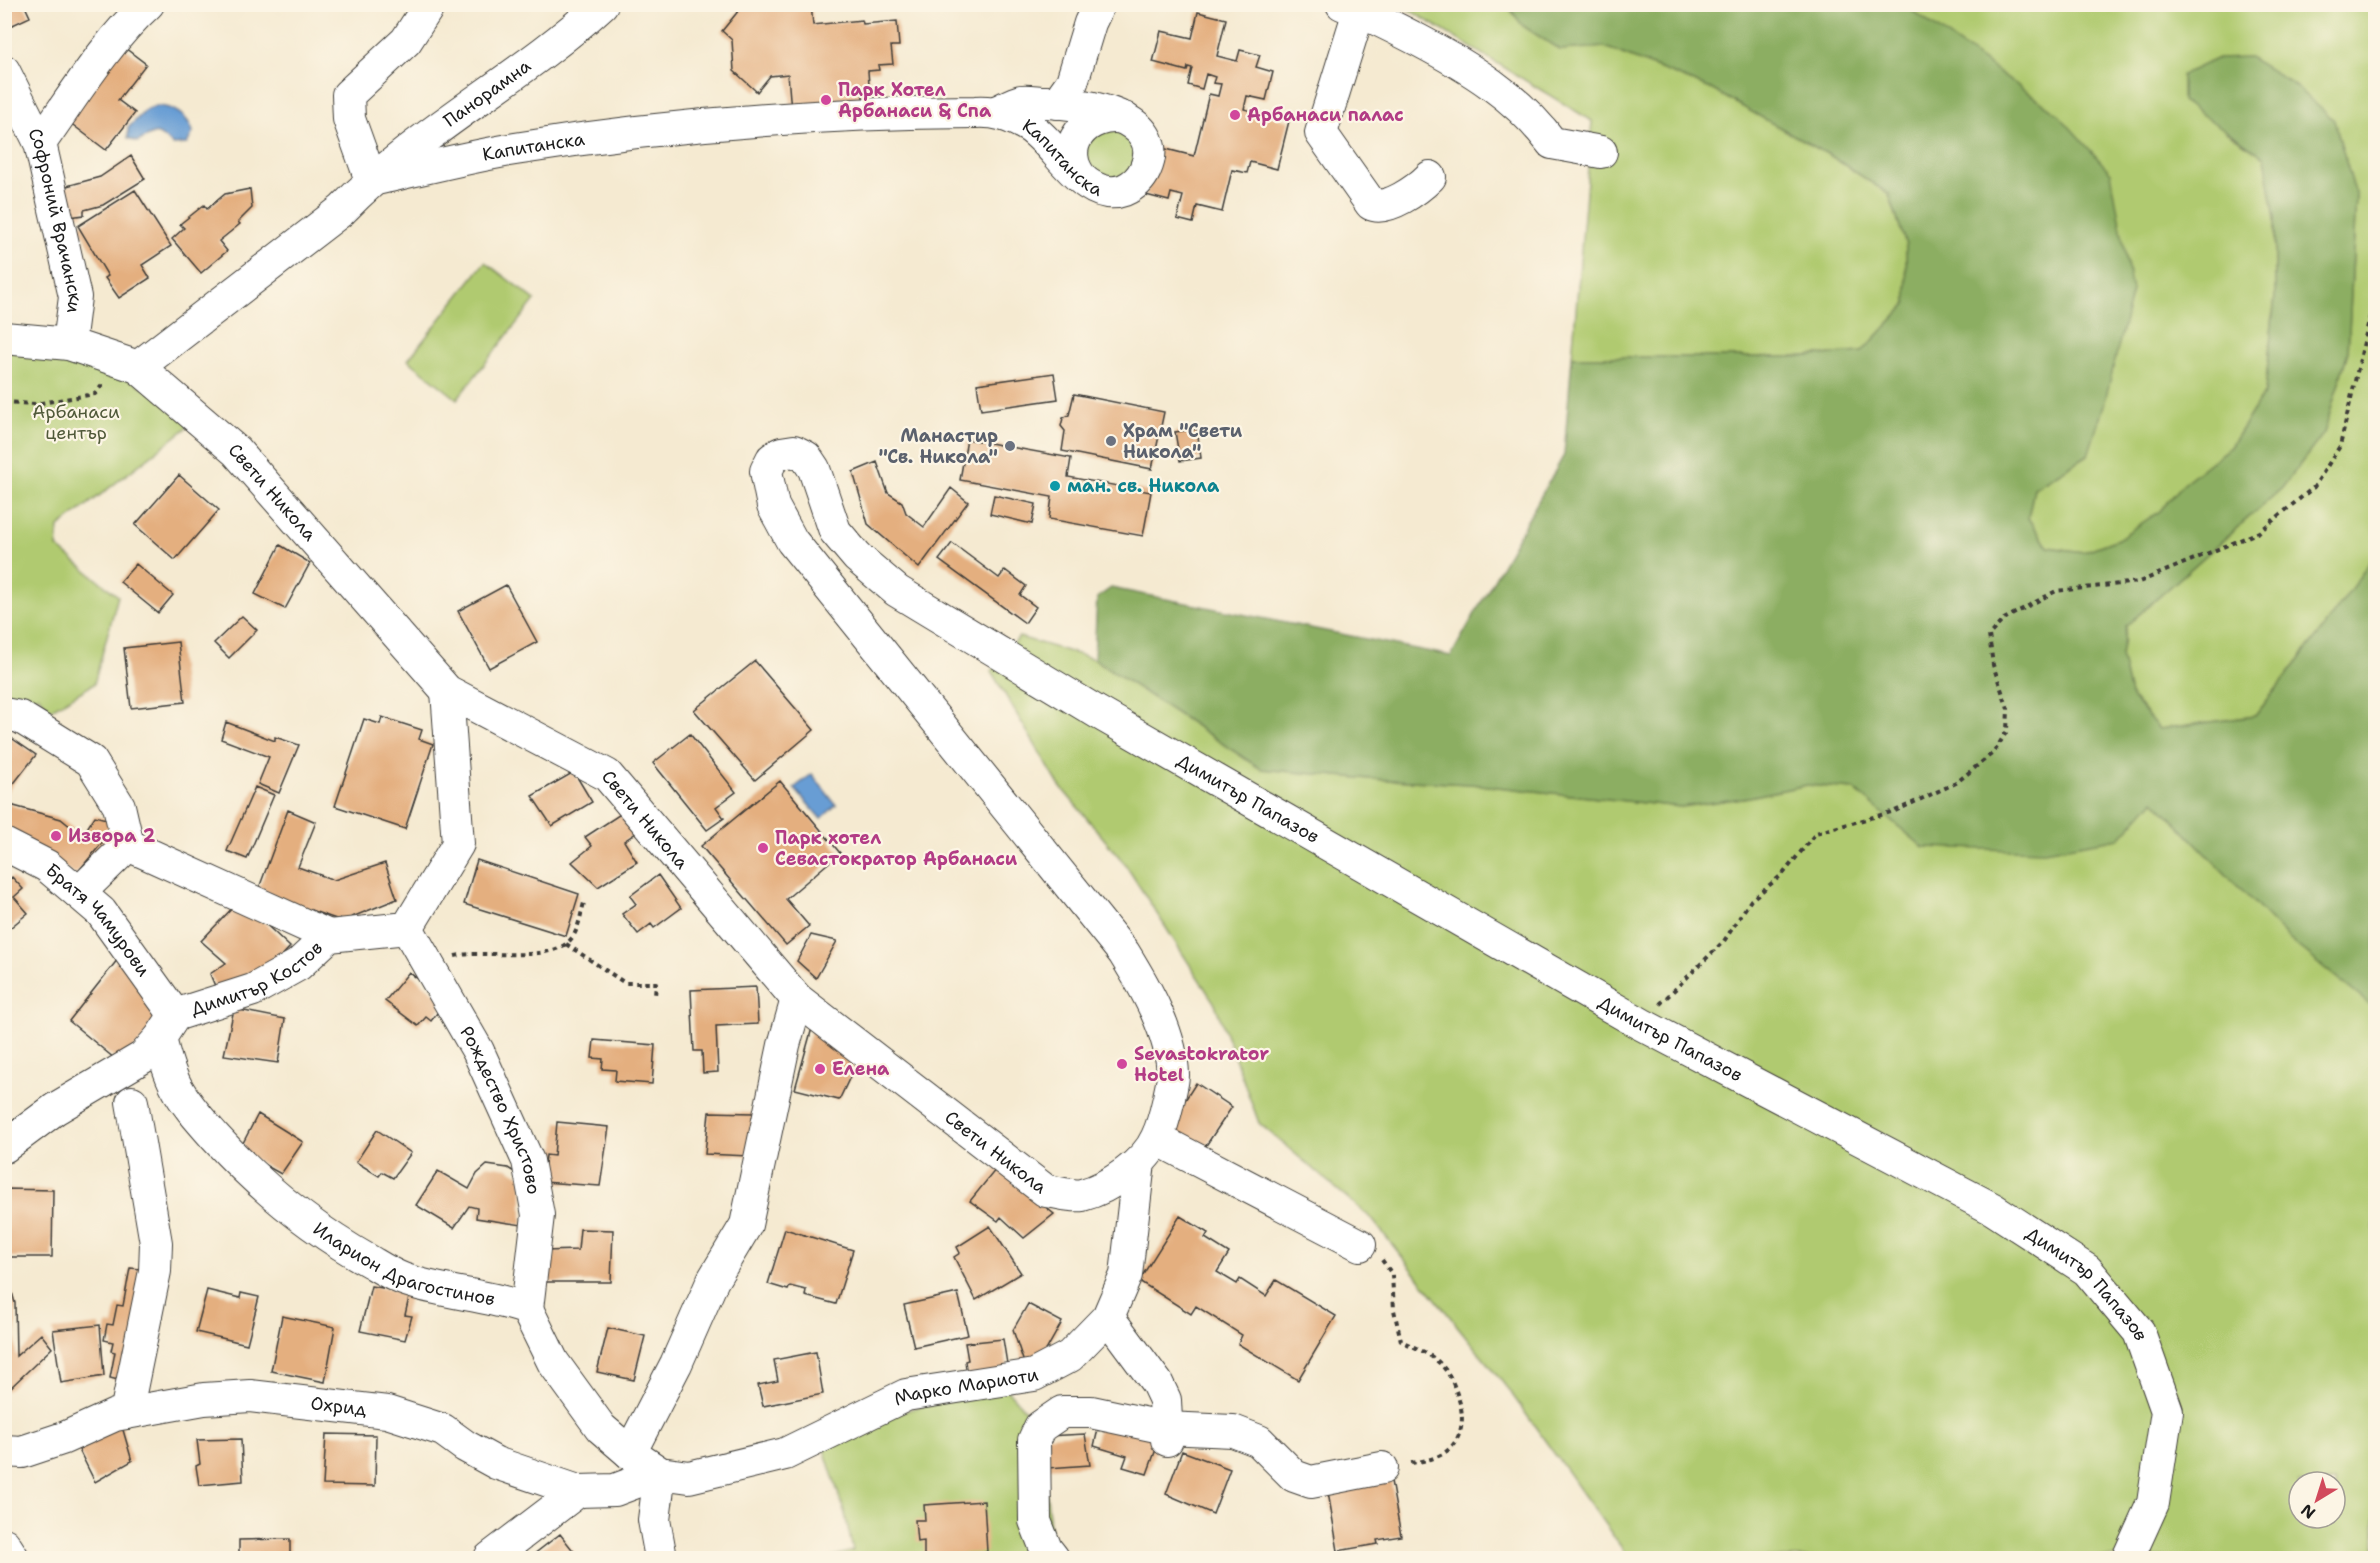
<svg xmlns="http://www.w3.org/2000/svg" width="2380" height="1563" font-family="'Shantell Sans',sans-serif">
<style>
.green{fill:#b0ca70;stroke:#667346;stroke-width:1.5;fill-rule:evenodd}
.forest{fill:#8cae62;stroke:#54653f;stroke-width:1.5}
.water{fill:#679dd4;stroke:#425c78;stroke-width:1.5}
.building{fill:#e4af7f}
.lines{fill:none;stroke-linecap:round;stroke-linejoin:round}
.minor-casing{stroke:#3d3b37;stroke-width:34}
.path{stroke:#3d3b37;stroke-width:4;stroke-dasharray:4.5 4.5;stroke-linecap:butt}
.minor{stroke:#fff;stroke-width:32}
.hotel-dot{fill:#d1479c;stroke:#fcf5e5;stroke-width:2}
.worship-dot{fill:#6b7280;stroke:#fcf5e5;stroke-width:2}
.culture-dot{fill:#0f9aa8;stroke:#fcf5e5;stroke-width:2}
.labels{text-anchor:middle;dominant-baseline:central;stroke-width:4.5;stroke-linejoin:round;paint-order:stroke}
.hotel-label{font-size:18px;font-weight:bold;fill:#b23c85;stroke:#fcf5e5;text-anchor:start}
.street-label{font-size:18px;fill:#1c1c1c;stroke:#fcf5e5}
.park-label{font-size:18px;fill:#505939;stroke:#fcf5e5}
.worship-label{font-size:18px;font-weight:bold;fill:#5b616d;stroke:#fcf5e5;text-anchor:start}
.culture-label{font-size:18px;font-weight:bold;fill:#0d838f;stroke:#fcf5e5;text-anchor:start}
</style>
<rect width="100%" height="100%" fill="#fcf5e5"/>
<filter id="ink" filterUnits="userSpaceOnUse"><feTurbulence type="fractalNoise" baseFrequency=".0167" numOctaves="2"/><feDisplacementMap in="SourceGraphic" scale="12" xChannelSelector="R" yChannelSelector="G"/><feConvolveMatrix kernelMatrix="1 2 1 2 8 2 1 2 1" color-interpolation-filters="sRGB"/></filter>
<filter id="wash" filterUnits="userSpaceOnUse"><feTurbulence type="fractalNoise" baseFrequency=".008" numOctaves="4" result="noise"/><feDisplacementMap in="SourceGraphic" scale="24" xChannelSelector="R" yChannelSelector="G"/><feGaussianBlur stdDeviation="1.35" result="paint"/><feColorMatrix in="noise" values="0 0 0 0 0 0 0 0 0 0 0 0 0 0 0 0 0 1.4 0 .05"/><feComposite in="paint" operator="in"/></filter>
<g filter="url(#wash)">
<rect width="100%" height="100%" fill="#f5ead1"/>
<path class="green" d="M 1401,5 L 1507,5 L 1523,26 L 1560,50 L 1605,47 L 1711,89 L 1831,156 L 1889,194 L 1906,245 L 1907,304 L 1862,352 L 1792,357 L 1572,357 L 1592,121 Z
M 1904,5 L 2375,5 L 2375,555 L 2319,634 L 2255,716 L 2159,729 L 2130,695 L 2121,655 L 2126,626 L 2282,488 L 2324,433 L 2348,351 L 2356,196 L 2334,121 L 2226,132 L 2265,157 L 2275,218 L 2275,296 L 2265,392 L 2230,447 L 2184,483 L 2160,511 L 2118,539 L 2083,552 L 2048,547 L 2028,519 L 2034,488 L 2088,455 L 2058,114 Z
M 1099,118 L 1149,153 L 1109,192 L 1073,146 Z
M 485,262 L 535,300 L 457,399 L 408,360 Z
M 5,338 L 69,344 L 198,419 L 59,527 L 57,547 L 118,596 L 94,684 L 50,710 L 38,695 L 20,717 L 5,714 Z
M 1019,637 L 1094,659 L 1261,769 L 1371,779 L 1471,784 L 1681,807 L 1749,797 L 1807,785 L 1854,789 L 1923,847 L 2154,800 L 2289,939 L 2375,1009 L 2375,1558 L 1629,1558 L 1511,1393 L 1371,1218 L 1259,1123 L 1215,1004 L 1125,864 L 1059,785 L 991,671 ZM 2299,1482 L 2335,1482 L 2335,1518 L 2299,1518 Z
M 1000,1382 L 1040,1427 L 1053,1558 L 827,1558 L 853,1551 L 845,1514 L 820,1437 Z"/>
<path class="forest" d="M 1507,5 L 1904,5 L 2058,114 L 2111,173 L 2132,291 L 2104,405 L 2088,455 L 2034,488 L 2028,518 L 2048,547 L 2083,552 L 2118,539 L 2160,511 L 2184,483 L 2230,447 L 2265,392 L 2275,296 L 2275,218 L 2265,157 L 2182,101 L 2182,75 L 2218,58 L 2249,57 L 2289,81 L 2334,120 L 2356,196 L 2348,351 L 2324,433 L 2282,488 L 2126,626 L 2121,655 L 2130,695 L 2159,729 L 2255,716 L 2319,634 L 2375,555 L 2375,1009 L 2289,939 L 2154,800 L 2120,838 L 2044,851 L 1923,847 L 1854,789 L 1807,785 L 1749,797 L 1681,807 L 1471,784 L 1371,779 L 1261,769 L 1094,659 L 1097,598 L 1111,588 L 1451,656 L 1564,455 L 1572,357 L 1792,357 L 1862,352 L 1907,304 L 1906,245 L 1889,194 L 1831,156 L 1711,89 L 1605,47 L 1560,50 L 1523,26 Z"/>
<path class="water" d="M 156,106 C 172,106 188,115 193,132 L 187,144 L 173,145 C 153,128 158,132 137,142 L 128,138 L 128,128 L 146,110 Z
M 812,774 L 836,805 L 821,819 L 794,788 Z"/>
<g id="blocks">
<path class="building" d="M 4,4 L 24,4 L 30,17 L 4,29 Z
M 744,4 L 811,4 L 813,25 L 862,20 L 863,24 L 897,21 L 899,46 L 891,46 L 893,64 L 878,65 L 879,70 L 868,71 L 869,85 L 863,86 L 863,105 L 791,111 L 788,74 L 770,76 L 757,92 L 734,71 L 732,40 L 722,31 Z
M 1198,12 L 1226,19 L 1217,56 L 1237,61 L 1240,50 L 1260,55 L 1256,67 L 1273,72 L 1266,100 L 1247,96 L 1244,109 L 1289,121 L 1277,169 L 1250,162 L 1247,173 L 1232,170 L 1222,212 L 1197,206 L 1193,223 L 1177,219 L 1183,196 L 1171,193 L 1169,201 L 1146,195 L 1158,147 L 1194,156 L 1209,94 L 1218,96 L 1221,84 L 1213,83 L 1215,77 L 1206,74 L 1202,89 L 1188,85 L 1192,68 L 1188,67 L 1187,71 L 1153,62 L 1161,31 L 1192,38 Z
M 121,45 L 146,64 L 118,100 L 135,113 L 106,150 L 61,116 Z
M 131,156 L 145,179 L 103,205 L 84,210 L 84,215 L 69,217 L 63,187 L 100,177 Z
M 250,189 L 252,208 L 238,222 L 240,224 L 219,241 L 227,251 L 201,273 L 172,239 L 184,228 L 180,224 L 204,205 L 207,209 L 225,194 Z
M 135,190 L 171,246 L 142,265 L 150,278 L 119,298 L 105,278 L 108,276 L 78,226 Z
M 1054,373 L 1058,399 L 981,410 L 977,384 Z
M 1074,394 L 1164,412 L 1152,469 L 1062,451 L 1065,431 L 1061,426 L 1063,418 L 1069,415 Z
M 1197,429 L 1201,458 L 1180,461 L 1175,432 Z
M 967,439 L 1071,458 L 1068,477 L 1151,492 L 1143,536 L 1049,519 L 1052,497 L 960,480 Z
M 877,462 L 888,493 L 902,502 L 906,513 L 924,527 L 951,488 L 968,502 L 919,568 L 868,524 L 853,472 Z
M 179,475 L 219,510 L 175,560 L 135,525 Z
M 994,495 L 1036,504 L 1032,524 L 990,514 Z
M 952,543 L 999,578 L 1005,570 L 1026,586 L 1020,595 L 1036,607 L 1025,623 L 939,560 Z
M 280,545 L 310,563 L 285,609 L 255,594 Z
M 136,564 L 173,595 L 158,613 L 120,582 Z
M 506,585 L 537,642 L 489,668 L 458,611 Z
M 242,616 L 257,630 L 229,658 L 214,643 Z
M 178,642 L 185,702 L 131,708 L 124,648 Z
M 755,661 L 814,730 L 755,780 L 694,710 Z
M 382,717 L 422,730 L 419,739 L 433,744 L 405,829 L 335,806 L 364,719 L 380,724 Z
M 226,722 L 275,741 L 275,737 L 299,745 L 279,793 L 258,784 L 269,757 L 221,739 Z
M 4,733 L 36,755 L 4,796 Z
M 690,734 L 736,792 L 716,807 L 724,818 L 707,830 L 653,763 Z
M 574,772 L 592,802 L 552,826 L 532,796 Z
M 780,781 L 840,853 L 786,899 L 809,926 L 786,945 L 701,846 Z
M 255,787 L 274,795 L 247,859 L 227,851 Z
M 4,799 L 14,806 L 61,819 L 82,836 L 95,816 L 110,820 L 107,837 L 76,874 L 4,836 Z
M 288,810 L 316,822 L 298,867 L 334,880 L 385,863 L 397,899 L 342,921 L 293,904 L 259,888 Z
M 625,811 L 639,831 L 624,841 L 637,862 L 598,887 L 572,862 L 592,846 L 585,837 Z
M 477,860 L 579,894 L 566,936 L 464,904 Z
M 4,875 L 9,880 L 12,877 L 23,889 L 14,897 L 28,913 L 4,933 Z
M 658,875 L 681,908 L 654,928 L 651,924 L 638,934 L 622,914 L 636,904 L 630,896 Z
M 240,900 L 290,947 L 252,988 L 217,991 L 210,974 L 226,963 L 201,941 Z
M 811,935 L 837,941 L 816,978 L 797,961 Z
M 118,959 L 164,1018 L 120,1063 L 69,1021 Z
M 409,972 L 441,998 L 441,1008 L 431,1021 L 426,1017 L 418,1026 L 385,1001 Z
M 756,987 L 758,1024 L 716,1026 L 718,1072 L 703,1073 L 702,1051 L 694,1051 L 691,990 Z
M 234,1009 L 285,1019 L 278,1063 L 224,1055 Z
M 812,1028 L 859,1058 L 839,1100 L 795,1089 Z
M 594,1040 L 655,1045 L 652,1084 L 615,1081 L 616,1070 L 602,1069 L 603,1059 L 592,1058 Z
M 1196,1083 L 1232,1107 L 1201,1153 L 1166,1130 Z
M 709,1112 L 753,1113 L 749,1156 L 705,1154 Z
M 258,1114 L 303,1142 L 281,1174 L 247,1155 L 243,1143 Z
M 557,1122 L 609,1127 L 600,1186 L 543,1182 L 546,1155 L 554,1156 Z
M 377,1130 L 411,1153 L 393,1178 L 382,1172 L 379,1176 L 356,1162 Z
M 1000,1164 L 1033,1197 L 1054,1214 L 1024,1238 L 1001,1217 L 998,1221 L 970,1201 Z
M 487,1165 L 508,1168 L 522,1177 L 522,1225 L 476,1218 L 477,1208 L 469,1206 L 454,1228 L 416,1205 L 438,1171 L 469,1189 L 477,1174 Z
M 4,1189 L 53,1190 L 52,1257 L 4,1257 Z
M 1180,1216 L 1208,1233 L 1205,1238 L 1229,1253 L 1217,1272 L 1237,1284 L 1240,1279 L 1266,1296 L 1276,1280 L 1336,1316 L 1298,1380 L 1238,1344 L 1242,1335 L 1196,1306 L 1191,1314 L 1139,1281 Z
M 990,1226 L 1021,1273 L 976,1300 L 954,1257 L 960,1253 L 957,1247 Z
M 580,1229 L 613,1230 L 611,1282 L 544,1282 L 544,1251 L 578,1250 Z
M 785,1229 L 853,1250 L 836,1304 L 805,1296 L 806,1290 L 790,1286 L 788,1290 L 768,1284 Z
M 130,1268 L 151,1270 L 130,1383 L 110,1378 L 115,1352 L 111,1351 L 113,1342 L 104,1340 L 107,1324 L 113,1325 L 117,1305 L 123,1306 Z
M 4,1270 L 6,1270 L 15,1303 L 16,1356 L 41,1334 L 52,1348 L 7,1391 L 4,1388 Z
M 371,1286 L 410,1293 L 405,1315 L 412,1316 L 405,1340 L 360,1331 Z
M 207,1290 L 240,1298 L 241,1293 L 259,1297 L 247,1344 L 196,1332 Z
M 958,1293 L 968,1335 L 914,1347 L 904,1305 Z
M 1028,1304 L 1062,1322 L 1036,1368 L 1024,1363 L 1013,1330 Z
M 282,1316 L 335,1327 L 325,1382 L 271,1371 Z
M 100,1325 L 104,1376 L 61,1383 L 53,1330 Z
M 608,1328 L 645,1336 L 634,1380 L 597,1372 Z
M 1003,1339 L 1008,1370 L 967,1375 L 965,1361 L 968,1360 L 965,1343 Z
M 816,1352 L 823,1394 L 763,1406 L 758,1385 L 778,1381 L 774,1360 Z
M 1100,1421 L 1160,1438 L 1147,1474 L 1123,1467 L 1127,1456 L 1094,1446 Z
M 121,1423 L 132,1461 L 95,1482 L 75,1442 Z
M 326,1434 L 376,1435 L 375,1486 L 323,1485 Z
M 1085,1434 L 1090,1465 L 1048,1468 L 1047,1436 Z
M 241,1439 L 243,1481 L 199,1485 L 196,1466 L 200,1464 L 197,1440 Z
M 1182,1451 L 1230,1469 L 1213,1514 L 1166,1494 Z
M 1391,1481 L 1401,1536 L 1377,1540 L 1378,1544 L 1338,1551 L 1328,1492 Z
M 984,1501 L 987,1552 L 924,1556 L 924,1541 L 917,1542 L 915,1520 L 925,1520 L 924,1505 Z
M 560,1534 L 579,1558 L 529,1558 Z
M 290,1539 L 290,1558 L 239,1558 L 239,1540 Z"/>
</g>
</g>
<g filter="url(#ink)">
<use href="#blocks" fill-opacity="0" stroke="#3d3b37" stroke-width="1.5"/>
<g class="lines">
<defs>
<g id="minor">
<path d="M 1342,4 C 1368,14 1393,27 1418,40 C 1469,67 1517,96 1552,143 L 1601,152"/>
<path d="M 1359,11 L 1321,133 L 1371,204 C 1387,212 1418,189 1430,177"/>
<path id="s1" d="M 4,71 L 40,143 L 75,297 L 69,344"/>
<path d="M 1057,103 L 1072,82 L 1090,23 L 1099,4"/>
<path d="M 40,143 C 73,97 106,42 148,4"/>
<path d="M 1082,179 C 1056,146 1086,111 1124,118"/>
<path id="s2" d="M 371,180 C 418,170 466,157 515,149 C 663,125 825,113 975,112 C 996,111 1009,115 1028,126 C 1057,143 1084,205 1124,190 C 1133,186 1141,179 1145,170 C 1170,115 1080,103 1046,102 C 1038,102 1029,100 1021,101 C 1013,103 1005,108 998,111"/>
<path d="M 371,180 L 349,119 L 348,95 L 406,41 L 430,4"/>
<path id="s3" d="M 4,338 L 69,344 L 138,367 L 236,451 L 447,691 L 607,775 L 797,999 L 1046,1191 C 1057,1192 1072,1197 1082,1195 C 1109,1188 1146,1163 1157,1137 C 1163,1125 1166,1111 1169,1098 C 1170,1091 1173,1082 1173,1075 C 1172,1033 1145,987 1124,953 L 792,541 L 773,506 L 766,471 L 772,459 L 781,453 L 794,451 L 806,457 L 814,469 L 835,531 L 857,557 L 897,591 L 1097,712 L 1641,1024 L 1993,1209 L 2087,1270 L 2139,1332 L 2167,1411 L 2153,1503 L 2128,1558"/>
<path id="s4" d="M 138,367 L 342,210 C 419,130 521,79 602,4"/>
<path d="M 4,714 L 20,717 L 91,761 L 119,806 L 128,845 L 329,936"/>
<path id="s5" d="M 4,844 L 47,866 L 101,912 L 175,1015"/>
<path d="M 79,893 L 128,845"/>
<path id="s6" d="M 407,928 L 478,1051 L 528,1161 L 538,1215 L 527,1309"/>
<path id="s7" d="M 160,1038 C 164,1055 168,1071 176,1086 C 186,1105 201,1121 215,1137 C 260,1187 312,1229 371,1262 C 381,1268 392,1275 403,1279 C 444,1294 487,1294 527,1309 L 553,1362 L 601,1428 L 630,1453 L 660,1473 L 689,1477 L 785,1454 L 906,1395 L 1034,1375 L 1070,1356 L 1108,1317 L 1126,1275 L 1139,1162"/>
<path d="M 1157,1139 L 1360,1245"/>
<path id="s8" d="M 4,1147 L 55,1109 L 143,1057 L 160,1038 L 175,1015 L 253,990 L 298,965 L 329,936 L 407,928 L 458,844 L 447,691"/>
<path d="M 1108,1317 L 1157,1383 L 1165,1400 L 1167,1440"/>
<path d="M 126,1413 L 155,1271 L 156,1243 L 132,1102"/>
<path id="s9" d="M 4,1451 L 22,1452 L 64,1438 L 115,1415 L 204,1399 L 250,1396 L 387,1412 L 443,1430 L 465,1446 L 496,1463 L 578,1491 L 615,1490 L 660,1473"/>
<path d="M 630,1453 L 676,1364 L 713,1280 L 746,1225 L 784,1045 L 797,999"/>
<path d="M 660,1473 L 654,1520 L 661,1558"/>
<path d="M 4,1544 L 13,1558"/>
<path d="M 490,1558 L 578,1491"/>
<path d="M 1053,1558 L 1046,1549 L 1035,1521 L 1034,1440 L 1040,1427 L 1062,1412 L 1091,1412 L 1166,1428 L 1233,1431 L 1259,1441 L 1294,1476 L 1311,1482 L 1382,1468"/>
</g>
</defs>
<use href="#minor" class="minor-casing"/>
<path class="path" d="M 4,402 L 35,404 L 95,394 L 104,383
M 566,944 L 625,983 L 656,983 L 655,996
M 455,956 C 485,949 551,964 571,939 C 579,930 581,911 585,900
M 1660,1004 L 1724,941 L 1751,900 L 1783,874 L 1816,833 L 1895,811 L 1956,783 L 1994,752 L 2007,731 L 2008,709 L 1993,665 L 1989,635 L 2004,619 L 2056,591 L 2139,582 L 2259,532 L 2314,487 L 2340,446 L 2376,290
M 1382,1260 L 1392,1274 L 1394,1310 L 1401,1341 C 1416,1348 1434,1355 1444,1368 C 1451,1376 1455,1388 1458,1397 C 1467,1422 1461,1448 1434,1458 C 1426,1461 1415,1462 1407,1464"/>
<use href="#minor" class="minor"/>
</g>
</g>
<g class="hotel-dot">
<circle cx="826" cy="100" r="6"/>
<circle cx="1235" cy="115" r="6"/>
<circle cx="56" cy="836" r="6"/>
<circle cx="763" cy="848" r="6"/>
<circle cx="1122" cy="1064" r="6"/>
<circle cx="820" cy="1069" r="6"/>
</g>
<g class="worship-dot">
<circle cx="1111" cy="441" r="6"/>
<circle cx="1010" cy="446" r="6"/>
</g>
<circle class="culture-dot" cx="1055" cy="486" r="6"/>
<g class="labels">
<g class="hotel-label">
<text x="838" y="90">Парк Хотел<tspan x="838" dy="21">Арбанаси &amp; Спа</tspan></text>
<text x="1247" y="115">Арбанаси палас</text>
<text x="68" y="836">Извора 2</text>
<text x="775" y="838">Парк хотел<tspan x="775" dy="21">Севастократор Арбанаси</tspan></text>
<text x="1134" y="1054">Sevastokrator<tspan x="1134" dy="21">Hotel</tspan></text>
<text x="832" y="1069">Елена</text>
</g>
<g class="street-label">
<text stroke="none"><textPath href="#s4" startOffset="444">Панорамна</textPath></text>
<text stroke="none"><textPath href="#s2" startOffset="166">Капитанска</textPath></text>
<text stroke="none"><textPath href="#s2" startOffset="712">Капитанска</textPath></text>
<text stroke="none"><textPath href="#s1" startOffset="160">Софроний Врачански</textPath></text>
<text stroke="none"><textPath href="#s3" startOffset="322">Свети Никола</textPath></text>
<text stroke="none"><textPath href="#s3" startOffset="2936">Димитър Папазов</textPath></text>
<text stroke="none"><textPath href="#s3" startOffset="826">Свети Никола</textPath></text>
<text stroke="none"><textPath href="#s5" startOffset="123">Братя Чамурови</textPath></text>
<text stroke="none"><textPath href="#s8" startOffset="309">Димитър Костов</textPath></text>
<text stroke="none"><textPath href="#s3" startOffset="3422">Димитър Папазов</textPath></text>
<text stroke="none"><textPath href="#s6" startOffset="206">Рождество Христово</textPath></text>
<text stroke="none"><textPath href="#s3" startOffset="1312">Свети Никола</textPath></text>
<text stroke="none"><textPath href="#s7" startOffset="348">Иларион Драгостинов</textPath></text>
<text stroke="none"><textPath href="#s3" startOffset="3908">Димитър Папазов</textPath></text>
<text stroke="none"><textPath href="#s7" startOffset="1018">Марко Мариоти</textPath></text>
<text stroke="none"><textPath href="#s9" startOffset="344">Охрид</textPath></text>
</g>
<g class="park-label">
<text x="76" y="412">Арбанаси<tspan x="76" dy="21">център</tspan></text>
</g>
<g class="worship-label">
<text x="1123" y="431">Храм "Свети<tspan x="1123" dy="21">Никола"</tspan></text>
<text x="998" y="436" text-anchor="end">Манастир<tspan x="998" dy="21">"Св. Никола"</tspan></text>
</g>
<g class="culture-label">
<text x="1067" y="486">ман. св. Никола</text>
</g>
</g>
<rect width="2380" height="1563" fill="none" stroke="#fcf5e5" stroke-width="24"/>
<g transform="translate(2317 1500) rotate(218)"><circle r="28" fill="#fcf5e5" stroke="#a29e95" stroke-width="1.5"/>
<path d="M0-4.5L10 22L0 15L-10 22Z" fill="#d1495b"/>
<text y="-9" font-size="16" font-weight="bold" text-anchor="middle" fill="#1c1c1c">N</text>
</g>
</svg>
